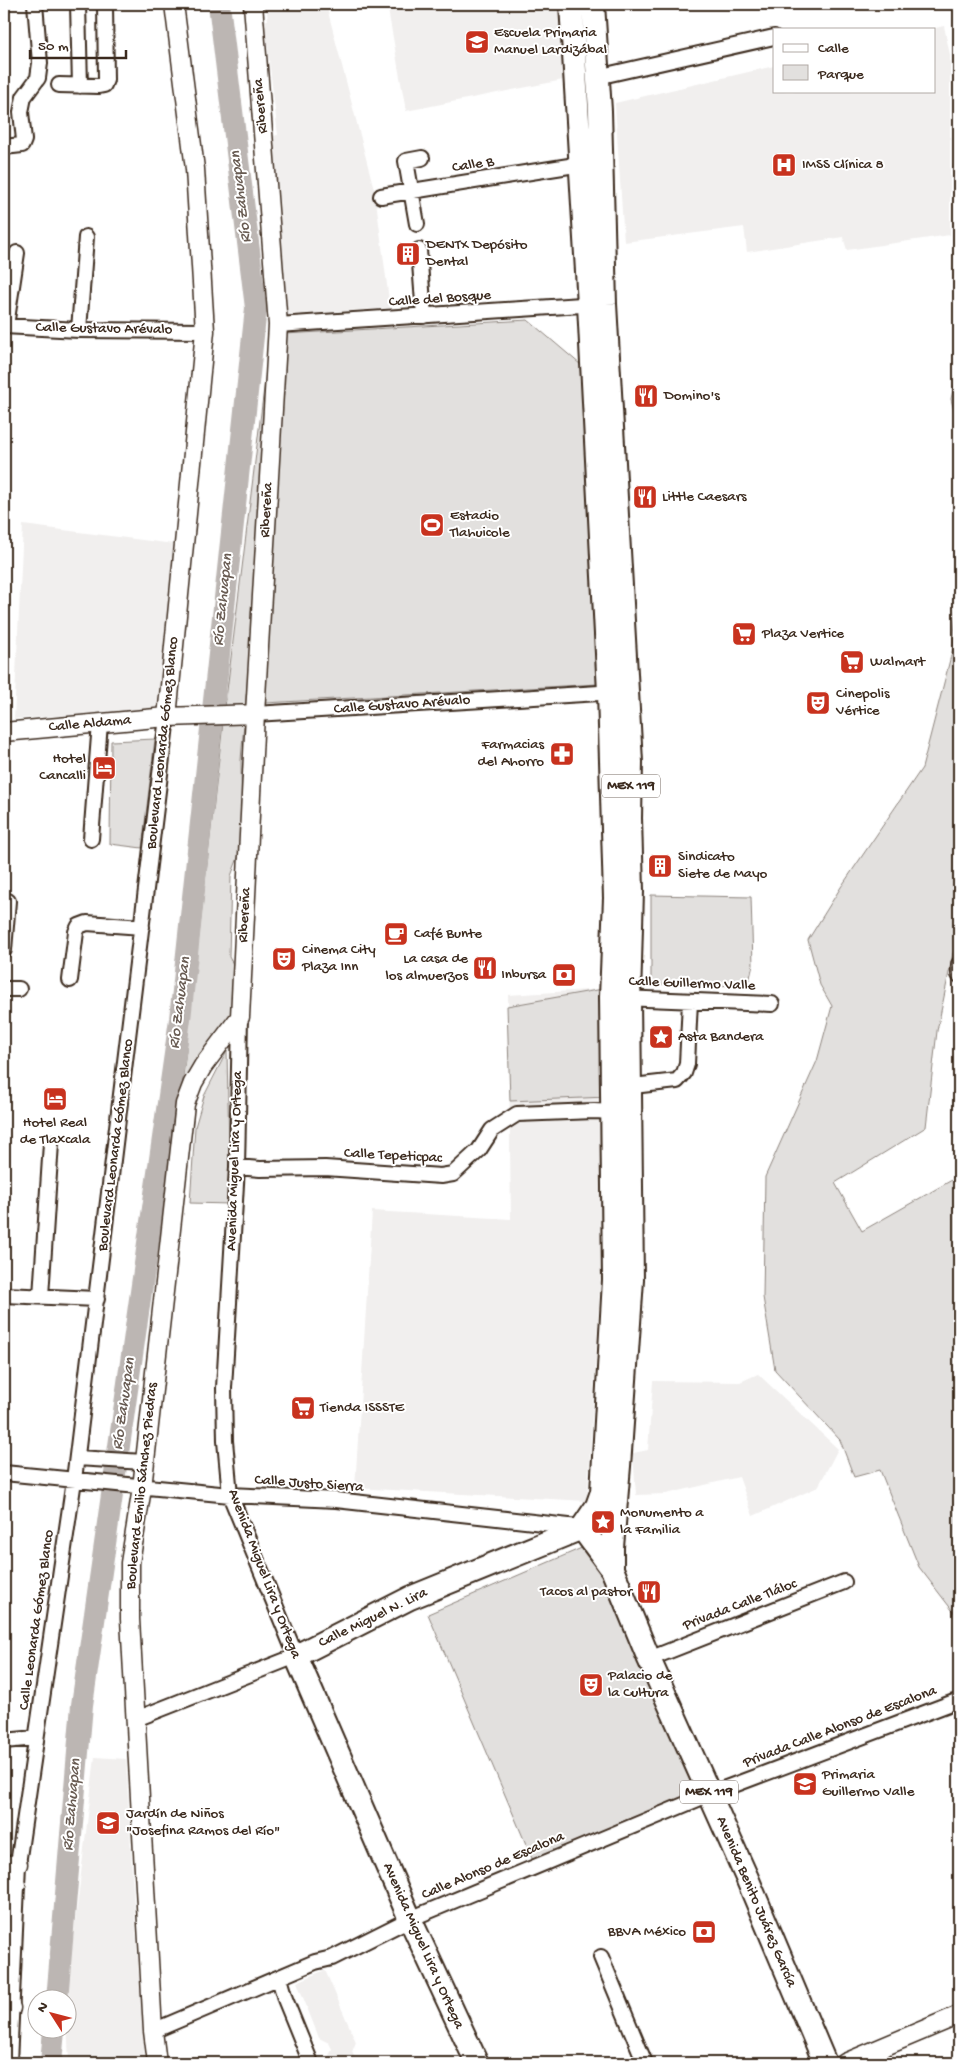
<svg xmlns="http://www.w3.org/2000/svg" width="963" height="2067" font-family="'Gochi Hand',sans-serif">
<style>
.built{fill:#f1efee}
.green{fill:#e2e0de;stroke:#8e857e}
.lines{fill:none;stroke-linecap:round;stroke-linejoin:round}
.river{stroke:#bcb6b3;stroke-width:22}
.minor-casing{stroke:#3b2a1e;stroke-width:18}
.tertiary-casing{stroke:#3b2a1e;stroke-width:21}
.primary-casing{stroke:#3b2a1e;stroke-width:26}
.minor{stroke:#fff;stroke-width:14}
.tertiary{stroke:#fff;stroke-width:18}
.primary{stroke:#fff;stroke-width:22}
.labels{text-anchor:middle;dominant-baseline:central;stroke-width:4;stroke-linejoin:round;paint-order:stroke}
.shield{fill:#fff;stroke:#766a62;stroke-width:1}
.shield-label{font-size:14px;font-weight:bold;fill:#3b2a1e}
.poi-label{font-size:15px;fill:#3b2a1e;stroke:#fff;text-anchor:start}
.street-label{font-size:15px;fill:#3b2a1e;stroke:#fff}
.water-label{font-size:16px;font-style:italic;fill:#685b52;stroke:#fff}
</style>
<rect width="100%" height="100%" fill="#fff"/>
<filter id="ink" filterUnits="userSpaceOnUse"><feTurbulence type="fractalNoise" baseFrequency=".02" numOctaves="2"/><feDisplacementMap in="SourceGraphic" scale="10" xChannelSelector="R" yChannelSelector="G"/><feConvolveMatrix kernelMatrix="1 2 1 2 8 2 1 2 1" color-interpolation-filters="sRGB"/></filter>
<g filter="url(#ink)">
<path class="built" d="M 266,4 L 326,4 L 375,193 L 390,308 L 286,315 L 280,207 L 272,136 L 278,135 L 267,43 L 262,43 L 259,21 L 268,20 Z
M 387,4 L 559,4 L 563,80 L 406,111 Z
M 944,26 L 950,55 L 950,235 L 847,250 L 843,237 L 747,252 L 744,227 L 624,242 L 615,103 L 774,66 L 774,91 L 934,91 L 934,29 L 931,29 Z
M 23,525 L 174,544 L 161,709 L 14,719 Z
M 603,989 L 610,1125 L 587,1501 L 355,1488 L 372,1211 L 511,1219 L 508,995 Z
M 758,1374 L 838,1449 L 818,1487 L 753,1516 L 739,1477 L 666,1494 L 636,1495 L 633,1453 L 648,1450 L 653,1381 L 740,1382 Z
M 95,1757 L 126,1759 L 133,1889 L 145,2063 L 69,2063 L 66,1999 Z
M 325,1970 L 356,2042 L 352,2052 L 355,2058 L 364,2063 L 330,2063 L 328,2058 L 332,2049 L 329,2043 L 319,2038 L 297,1982 Z"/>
<path class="green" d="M 959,150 L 959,230 L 953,168 Z
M 528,320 L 581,365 L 598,684 L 265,703 L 285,334 Z
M 270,339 L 266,454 L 241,760 L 242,847 L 231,876 L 229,957 L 238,973 L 238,1006 L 182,1085 L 223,723 Z
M 959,364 L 959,430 L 951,399 Z
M 959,573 L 959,945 L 953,953 L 937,1031 L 926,1127 L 835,1183 L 862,1231 L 959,1176 L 959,1619 L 919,1567 L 880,1470 L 854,1477 L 840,1440 L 775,1370 L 763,1297 L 765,1177 L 817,1061 L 832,1006 L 820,985 L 808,940 L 841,887 L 922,768 L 953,648 Z
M 155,739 L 142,848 L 110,844 L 111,741 Z
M 651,895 L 751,897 L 753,965 L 748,986 L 651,984 Z
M 603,989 L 607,1097 L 510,1101 L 507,1006 Z
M 227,1051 L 230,1204 L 190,1203 L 195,1127 L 204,1096 Z
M 591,1544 L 696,1793 L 534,1863 L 428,1614 Z"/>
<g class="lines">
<path class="river" d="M 57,2000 L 82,1705 L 180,1019 L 256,308 L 219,4
M 51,2063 L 54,2030"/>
<defs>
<path id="minor" d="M 78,4 L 80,86
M 597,77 L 774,37
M 59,85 L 99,86 L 104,85 L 106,80 L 105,4
M 4,147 L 22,145 L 24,140 L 21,112 L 24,97 L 38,78 L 40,63 L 35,4
M 381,196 L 569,166 L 585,157
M 417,224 L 406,161 L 422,158
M 419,250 L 424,316
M 278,325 L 597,304
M 4,326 L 79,330 L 205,331
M 6,326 L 17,253
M 79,330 L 86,237
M 255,714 L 616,692
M 91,839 L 100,723
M 4,950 L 8,901
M 959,964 L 959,975
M 70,980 L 76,932 L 79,926 L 87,923 L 142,927
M 4,989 L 19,989
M 622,998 L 772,1004
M 624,1087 L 677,1081 L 684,1073 L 687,1064 L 690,1001
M 237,1167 L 260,1169 L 325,1168 L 441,1176 L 453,1174 L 479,1150 L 492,1130 L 517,1114 L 594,1111 L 612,1112
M 4,1295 L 97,1299
M 41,1296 L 51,1143
M 77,1458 L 144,1462
M 4,1473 L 230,1495 L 336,1500 L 578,1527
M 649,1659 L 844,1582
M 136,1719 L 296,1656 L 230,1495 L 225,1441 L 224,1388 L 237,1167 L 240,1017
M 4,1741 L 36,1738
M 601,1957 L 645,2063
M 279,1978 L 285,1999 L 311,2063
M 153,2031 L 315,1962 L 332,1958 L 410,1919 L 710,1794 L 954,1702
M 9,2063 L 18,1864 L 74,1480 L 167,717"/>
<path id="tertiary" d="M 167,717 L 205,331 L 195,169 L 174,4
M 4,732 L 167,717 L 255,714
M 4,1866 L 18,1864
M 4,1905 L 16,1885
M 4,2004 L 11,2008
M 157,2063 L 153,2031 L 130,1619 L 130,1563 L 142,1488 L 185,1104 L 193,1083 L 203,1066 L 240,1017 L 255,714 L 278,325 L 253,4
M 845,2063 L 959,2015"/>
<path id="primary" d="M 571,4 L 589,305 L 609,692 L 615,898 L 611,997 L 614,1280 L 602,1492 L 597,1506 L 582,1528
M 593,4 L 600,111 L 605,304 L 631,762 L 630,818 L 632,891 L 629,998 L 632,1280 L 619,1466 L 612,1547 L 612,1569
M 582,1528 L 612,1569 L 649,1659 L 747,1878 L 825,2063
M 477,2063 L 410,1919 L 296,1656 L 410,1598 L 582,1528"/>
</defs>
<use href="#minor" class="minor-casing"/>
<use href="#tertiary" class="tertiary-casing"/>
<use href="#primary" class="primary-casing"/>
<use href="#minor" class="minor"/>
<use href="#tertiary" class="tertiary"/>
<use href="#primary" class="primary"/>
</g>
</g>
<defs>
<symbol id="school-square" viewBox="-11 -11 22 22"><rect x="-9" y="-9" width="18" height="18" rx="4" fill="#c8321e" stroke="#fff"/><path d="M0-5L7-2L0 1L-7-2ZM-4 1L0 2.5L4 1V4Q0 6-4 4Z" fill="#fff"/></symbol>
<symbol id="hospital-square" viewBox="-11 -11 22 22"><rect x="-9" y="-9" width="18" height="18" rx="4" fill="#c8321e" stroke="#fff"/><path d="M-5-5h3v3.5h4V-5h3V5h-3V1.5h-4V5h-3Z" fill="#fff"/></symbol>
<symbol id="building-square" viewBox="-11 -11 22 22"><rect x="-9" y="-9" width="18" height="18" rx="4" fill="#c8321e" stroke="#fff"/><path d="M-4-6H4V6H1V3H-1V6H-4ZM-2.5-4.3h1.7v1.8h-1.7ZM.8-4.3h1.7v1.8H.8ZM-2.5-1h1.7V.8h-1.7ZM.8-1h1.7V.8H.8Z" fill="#fff"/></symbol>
<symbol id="restaurant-square" viewBox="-11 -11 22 22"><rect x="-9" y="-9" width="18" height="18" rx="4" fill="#c8321e" stroke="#fff"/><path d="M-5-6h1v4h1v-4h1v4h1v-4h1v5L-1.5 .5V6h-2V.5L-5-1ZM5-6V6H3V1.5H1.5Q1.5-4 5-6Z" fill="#fff"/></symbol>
<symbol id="stadium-square" viewBox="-11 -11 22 22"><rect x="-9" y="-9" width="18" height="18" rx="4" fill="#c8321e" stroke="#fff"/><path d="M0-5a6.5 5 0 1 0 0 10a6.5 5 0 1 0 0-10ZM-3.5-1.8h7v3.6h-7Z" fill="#fff"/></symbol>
<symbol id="supermarket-square" viewBox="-11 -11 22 22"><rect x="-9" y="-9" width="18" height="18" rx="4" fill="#c8321e" stroke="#fff"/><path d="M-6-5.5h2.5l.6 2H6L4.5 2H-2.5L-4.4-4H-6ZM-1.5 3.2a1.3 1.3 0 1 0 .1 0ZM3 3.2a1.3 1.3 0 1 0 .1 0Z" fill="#fff"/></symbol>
<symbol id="theatre-square" viewBox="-11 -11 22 22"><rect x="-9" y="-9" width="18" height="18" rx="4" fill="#c8321e" stroke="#fff"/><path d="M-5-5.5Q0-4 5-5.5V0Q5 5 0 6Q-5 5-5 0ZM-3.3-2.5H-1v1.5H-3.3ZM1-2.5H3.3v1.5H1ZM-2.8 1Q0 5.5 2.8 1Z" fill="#fff"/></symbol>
<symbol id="pharmacy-square" viewBox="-11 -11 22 22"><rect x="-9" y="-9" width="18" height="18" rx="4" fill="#c8321e" stroke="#fff"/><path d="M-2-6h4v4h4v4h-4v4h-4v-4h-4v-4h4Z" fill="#fff"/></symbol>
<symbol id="hotel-square" viewBox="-11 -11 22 22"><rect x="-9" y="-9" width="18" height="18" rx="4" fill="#c8321e" stroke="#fff"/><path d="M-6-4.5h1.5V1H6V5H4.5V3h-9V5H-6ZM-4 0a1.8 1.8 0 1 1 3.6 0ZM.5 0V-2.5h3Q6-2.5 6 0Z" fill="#fff"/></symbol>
<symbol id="cafe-square" viewBox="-11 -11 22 22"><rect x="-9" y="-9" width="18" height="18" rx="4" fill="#c8321e" stroke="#fff"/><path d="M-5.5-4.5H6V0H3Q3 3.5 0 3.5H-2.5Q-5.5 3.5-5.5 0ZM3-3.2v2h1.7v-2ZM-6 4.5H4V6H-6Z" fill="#fff"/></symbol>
<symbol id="bank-square" viewBox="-11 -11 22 22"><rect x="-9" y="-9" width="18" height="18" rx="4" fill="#c8321e" stroke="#fff"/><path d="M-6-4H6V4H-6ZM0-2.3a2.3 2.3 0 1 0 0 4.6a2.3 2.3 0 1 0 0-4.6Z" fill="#fff"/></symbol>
<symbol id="sight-square" viewBox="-11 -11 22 22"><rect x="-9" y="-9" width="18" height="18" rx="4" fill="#c8321e" stroke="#fff"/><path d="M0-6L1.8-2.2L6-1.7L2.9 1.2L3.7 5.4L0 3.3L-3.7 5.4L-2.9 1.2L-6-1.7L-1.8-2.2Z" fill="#fff"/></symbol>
</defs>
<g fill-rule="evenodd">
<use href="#school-square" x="463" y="28" width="28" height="28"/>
<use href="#hospital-square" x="770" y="151" width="28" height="28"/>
<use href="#building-square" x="394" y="240" width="28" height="28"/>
<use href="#restaurant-square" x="632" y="382" width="28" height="28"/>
<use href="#restaurant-square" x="631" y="483" width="28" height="28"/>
<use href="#stadium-square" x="418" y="511" width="28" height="28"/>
<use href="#supermarket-square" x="730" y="620" width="28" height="28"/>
<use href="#supermarket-square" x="838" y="648" width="28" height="28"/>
<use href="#theatre-square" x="804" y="689" width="28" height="28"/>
<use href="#pharmacy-square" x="548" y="740" width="28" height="28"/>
<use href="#hotel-square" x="90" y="754" width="28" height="28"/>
<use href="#building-square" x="646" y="852" width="28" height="28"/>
<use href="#cafe-square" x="382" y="920" width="28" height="28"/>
<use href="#theatre-square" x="270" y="945" width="28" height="28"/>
<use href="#restaurant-square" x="471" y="954" width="28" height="28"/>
<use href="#bank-square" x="550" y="961" width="28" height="28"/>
<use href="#sight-square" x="647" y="1023" width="28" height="28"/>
<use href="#hotel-square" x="41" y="1085" width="28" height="28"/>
<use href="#supermarket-square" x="289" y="1394" width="28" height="28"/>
<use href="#sight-square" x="589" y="1508" width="28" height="28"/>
<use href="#restaurant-square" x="635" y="1578" width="28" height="28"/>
<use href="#theatre-square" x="577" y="1671" width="28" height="28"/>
<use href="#school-square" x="791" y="1770" width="28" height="28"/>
<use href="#school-square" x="94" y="1809" width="28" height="28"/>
<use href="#bank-square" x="690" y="1918" width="28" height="28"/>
</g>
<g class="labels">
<g class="shield">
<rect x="602" y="774.5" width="58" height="23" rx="4"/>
<rect x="680" y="1780.5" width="58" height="23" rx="4"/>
</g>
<g class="shield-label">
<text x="631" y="786">MEX 119</text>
<text x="709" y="1792">MEX 119</text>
</g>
<g class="poi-label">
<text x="494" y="33">Escuela Primaria<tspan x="494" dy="17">Manuel Lardizábal</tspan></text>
<text x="802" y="165">IMSS Clínica 8</text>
<text x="426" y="245">DENTX Depósito<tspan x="426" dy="17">Dental</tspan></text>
<text x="664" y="396">Domino's</text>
<text x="662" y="497">Little Caesars</text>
<text x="450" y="516">Estadio<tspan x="450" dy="17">Tlahuicole</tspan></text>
<text x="762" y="634">Plaza Vertice</text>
<text x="870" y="662">Walmart</text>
<text x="836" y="694">Cinepolis<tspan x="836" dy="17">Vértice</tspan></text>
<text x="544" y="745" text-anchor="end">Farmacias<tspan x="544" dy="17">del Ahorro</tspan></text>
<text x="86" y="759" text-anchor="end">Hotel<tspan x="86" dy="17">Cancalli</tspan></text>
<text x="678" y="857">Sindicato<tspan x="678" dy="17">Siete de Mayo</tspan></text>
<text x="414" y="934">Café Bunte</text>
<text x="302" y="950">Cinema City<tspan x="302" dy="17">Plaza Inn</tspan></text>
<text x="468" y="959" text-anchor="end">La casa de<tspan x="468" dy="17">los almuerzos</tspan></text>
<text x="546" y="975" text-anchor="end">Inbursa</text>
<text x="678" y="1037">Asta Bandera</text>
<text x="55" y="1123" text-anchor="middle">Hotel Real<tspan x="55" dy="17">de Tlaxcala</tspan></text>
<text x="320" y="1408">Tienda ISSSTE</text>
<text x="620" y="1513">Monumento a<tspan x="620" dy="17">la Familia</tspan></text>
<text x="632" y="1592" text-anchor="end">Tacos al pastor</text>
<text x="608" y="1676">Palacio de<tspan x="608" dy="17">la Cultura</tspan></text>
<text x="822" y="1775">Primaria<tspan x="822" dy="17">Guillermo Valle</tspan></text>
<text x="126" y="1814">Jardín de Niños<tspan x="126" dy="17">"Josefina Ramos del Río"</tspan></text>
<text x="686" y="1932" text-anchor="end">BBVA México</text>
</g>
<g class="street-label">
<text transform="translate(261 106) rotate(-95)">Ribereña</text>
<text transform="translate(473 165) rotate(-9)">Calle B</text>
<text transform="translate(440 299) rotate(-4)">Calle del Bosque</text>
<text transform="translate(104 329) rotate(1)">Calle Gustavo Arévalo</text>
<text transform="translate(267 510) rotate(-87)">Ribereña</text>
<text transform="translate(402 705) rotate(-4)">Calle Gustavo Arévalo</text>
<text transform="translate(90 724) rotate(-5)">Calle Aldama</text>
<text transform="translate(163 743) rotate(-84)">Boulevard Leonarda Gómez Blanco</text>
<text transform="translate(245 915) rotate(-87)">Ribereña</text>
<text transform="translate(692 984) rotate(2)">Calle Guillermo Valle</text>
<text transform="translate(116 1145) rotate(-83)">Boulevard Leonarda Gómez Blanco</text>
<text transform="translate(393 1156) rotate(3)">Calle Tepeticpac</text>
<text transform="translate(235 1161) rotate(-88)">Avenida Miguel Lira y Ortega</text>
<text transform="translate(309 1484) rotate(4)">Calle Justo Sierra</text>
<text transform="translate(142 1486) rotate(-84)">Boulevard Emilio Sánchez Piedras</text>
<text transform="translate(264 1574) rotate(69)">Avenida Miguel Lira y Ortega</text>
<text transform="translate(740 1605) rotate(-21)">Privada Calle Tláloc</text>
<text transform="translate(373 1618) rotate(-26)">Calle Miguel N. Lira</text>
<text transform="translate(37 1620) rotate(-82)">Calle Leonarda Gómez Blanco</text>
<text transform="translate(840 1727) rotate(-21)">Privada Calle Alonso de Escalona</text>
<text transform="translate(493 1866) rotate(-23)">Calle Alonso de Escalona</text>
<text transform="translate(756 1902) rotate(67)">Avenida Benito Juárez García</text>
<text transform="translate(423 1946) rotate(66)">Avenida Miguel Lira y Ortega</text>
</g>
<g class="water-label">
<text transform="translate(242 197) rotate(-97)">Río Zahuapan</text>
<text transform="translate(224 600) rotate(-84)">Río Zahuapan</text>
<text transform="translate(181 1003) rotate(-83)">Río Zahuapan</text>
<text transform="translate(125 1404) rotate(-82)">Río Zahuapan</text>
<text transform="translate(73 1805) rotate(-85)">Río Zahuapan</text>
</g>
</g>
<rect width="963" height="2067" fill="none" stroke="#fff" stroke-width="20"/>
<rect x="10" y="10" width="943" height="2047" fill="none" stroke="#3b2a1e" stroke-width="2" filter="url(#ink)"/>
<rect x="773" y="28" width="162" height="65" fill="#ffffff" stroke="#b1aaa5"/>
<rect x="783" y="44" width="25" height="8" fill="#ffffff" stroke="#b1aaa5"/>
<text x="818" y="52" font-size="15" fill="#3b2a1e">Calle</text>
<rect x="783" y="65" width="25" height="15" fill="#e2e0de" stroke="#b1aaa5"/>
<text x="818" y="78" font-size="15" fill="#3b2a1e">Parque</text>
<g transform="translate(52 2014) rotate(306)"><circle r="24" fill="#ffffff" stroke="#b1aaa5"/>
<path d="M0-4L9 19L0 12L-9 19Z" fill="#c8321e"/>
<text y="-8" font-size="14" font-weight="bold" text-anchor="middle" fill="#3b2a1e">N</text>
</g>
<path d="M30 50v8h96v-8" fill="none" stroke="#3b2a1e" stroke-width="2.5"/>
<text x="38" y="50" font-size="15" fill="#3b2a1e" stroke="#ffffff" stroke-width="4" paint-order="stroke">50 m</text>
</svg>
